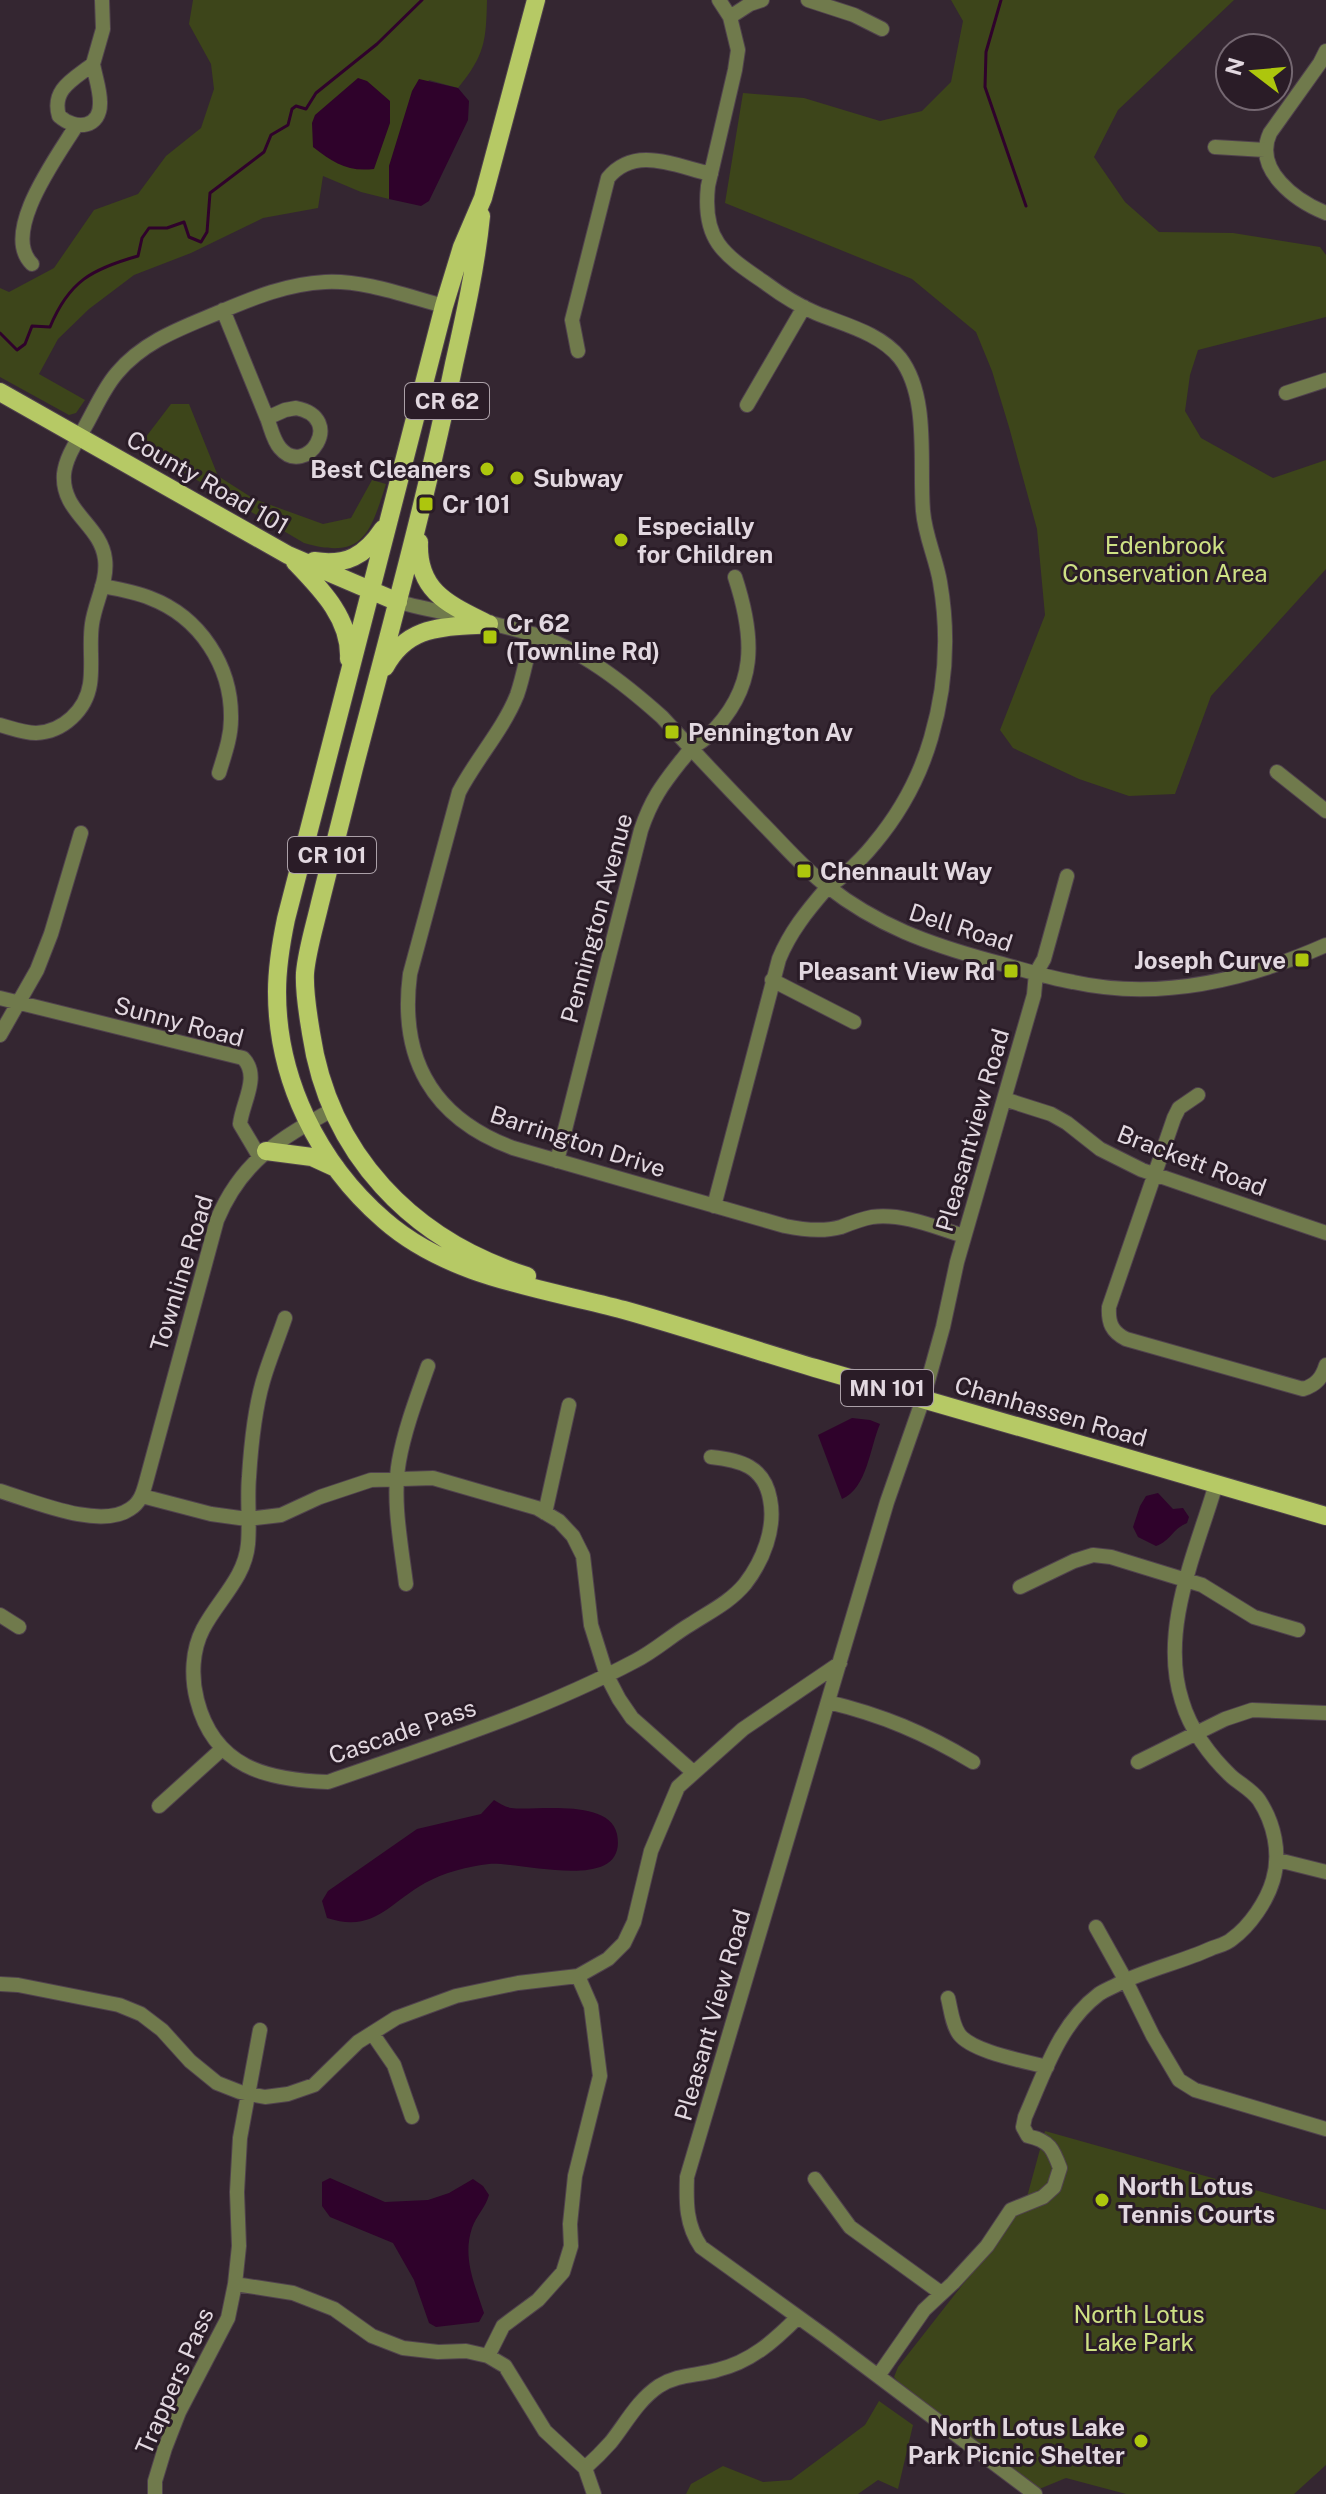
<svg xmlns="http://www.w3.org/2000/svg" width="1326" height="2494" font-family="'Public Sans',sans-serif">
<style>
.green{fill:#3d451a}
.water{fill:#2f022b}
.lines{fill:none;stroke-linecap:round;stroke-linejoin:round}
.stream{stroke:#2f022b;stroke-width:3}
.minor-casing{stroke:#50424d;stroke-width:16}
.major-casing{stroke:#50424d;stroke-width:20}
.minor{stroke:#707a4c;stroke-width:14}
.major{stroke:#b6c965;stroke-width:18}
.poi-dot{fill:#adc60d;stroke:#2a1c27;stroke-width:3}
.labels{text-anchor:middle;dominant-baseline:central;stroke-width:6;stroke-linejoin:round;paint-order:stroke}
.shield{fill:#2a1c27;stroke:#aba0a8;stroke-width:2}
.shield-label{font-size:22px;font-weight:bold;fill:#e2d8e0}
.poi-label{font-size:24px;font-weight:bold;fill:#e2d8e0;stroke:#2a1c27;text-anchor:start}
.street-label{font-size:24px;fill:#e2d8e0;stroke:#2a1c27}
.park-label{font-size:24px;fill:#cee184;stroke:#2a1c27}
</style>
<rect width="100%" height="100%" fill="#342631"/>
<path class="green" d="M 193,0 L 487,0 C 486,41 485,55 458,88 L 429,80 L 389,166 L 389,199 L 361,192 L 323,176 L 318,208 L 263,218 L 191,253 L 134,275 L 89,309 L 58,339 L 39,374 L 85,400 L 76,413 L 69,415 L 0,377 L 0,288 L 9,292 L 54,268 L 94,210 L 138,194 L 166,156 L 201,128 L 214,89 L 211,64 L 189,24 Z
M 951,0 L 1234,0 L 1118,110 L 1094,157 L 1125,202 L 1159,232 L 1233,233 L 1320,247 L 1326,255 L 1326,317 L 1198,350 L 1190,375 L 1185,411 L 1201,438 L 1273,478 L 1326,460 L 1326,569 L 1211,696 L 1175,794 L 1129,796 L 1079,779 L 1013,748 L 1000,730 L 1045,615 L 1037,529 L 1009,427 L 992,371 L 976,332 L 912,279 L 725,203 L 743,93 L 804,98 L 880,121 L 922,111 L 951,82 L 963,21 Z
M 171,404 L 189,404 L 218,476 L 254,499 L 323,524 L 351,518 L 372,480 L 386,484 C 370,534 363,560 304,543 L 139,446 Z
M 1045,2131 L 1326,2210 L 1326,2465 L 1294,2494 L 1126,2494 L 1066,2478 L 1032,2492 L 902,2387 L 894,2377 L 898,2367 L 1003,2233 L 1013,2214 L 1024,2208 Z
M 879,2401 L 913,2425 L 898,2489 L 878,2480 L 858,2494 L 686,2494 L 691,2484 L 723,2466 L 763,2482 L 791,2480 L 865,2425 Z"/>
<path class="water" d="M 358,78 L 367,81 L 390,101 L 390,123 L 374,169 C 347,172 334,163 313,147 L 312,123 L 315,115 Z
M 419,79 L 458,88 L 469,101 L 468,120 L 429,201 L 421,206 L 389,199 L 389,166 L 412,91 Z
M 852,1418 L 870,1420 L 880,1424 C 870,1447 867,1489 842,1499 L 818,1435 Z
M 1158,1493 L 1173,1509 L 1183,1508 L 1189,1517 L 1187,1523 C 1171,1530 1172,1540 1156,1546 L 1138,1537 L 1133,1527 L 1140,1506 L 1146,1496 Z
M 494,1800 C 499,1803 505,1807 511,1808 C 536,1811 609,1798 617,1834 C 629,1895 519,1861 489,1864 C 469,1866 443,1873 425,1883 C 388,1904 374,1933 327,1918 L 322,1901 L 328,1891 L 417,1829 L 481,1814 Z
M 330,2178 L 385,2202 L 428,2200 L 449,2193 L 473,2179 L 483,2186 L 489,2195 C 486,2207 476,2216 472,2228 C 462,2258 475,2285 484,2313 L 479,2322 L 436,2327 L 429,2323 L 414,2280 L 393,2243 L 330,2217 L 322,2206 L 322,2182 Z"/>
<g class="lines">
<path class="stream" d="M 1001,0 L 986,52 L 985,87 L 1026,206
M 0,333 L 17,350 L 25,344 L 32,326 L 50,327 C 69,281 92,269 138,256 L 142,238 L 149,228 L 167,228 L 184,222 L 189,237 L 201,242 L 207,232 L 210,193 L 264,152 L 271,135 L 288,125 L 292,109 L 296,106 L 306,109 L 316,93 L 377,44 L 422,0"/>
<defs>
<path id="minor" d="M 808,0 L 854,15 L 882,29
M 730,17 L 750,4 L 762,0
M 1326,51 L 1320,63 L 1270,133 C 1253,170 1296,201 1326,213
M 93,64 C 95,76 100,89 100,102 C 101,128 76,131 59,116 C 51,89 74,79 93,64 Z
M 93,64 L 103,29 L 102,0
M 1215,147 L 1265,150
M 32,264 C 0,233 57,157 76,126
M 223,310 L 267,418
M 578,351 L 572,320 L 608,178 C 635,145 675,166 711,174
M 1286,393 L 1326,380
M 747,405 L 804,307
M 296,408 C 347,418 306,479 280,448 C 273,440 271,428 267,418 L 285,410 Z
M 102,586 C 118,589 135,592 150,598 C 200,617 232,666 231,719 C 231,738 224,756 219,773
M 398,602 C 442,613 488,621 532,634 C 580,648 625,684 662,717 C 695,753 728,788 762,823 C 783,844 803,868 827,886 C 878,926 929,944 991,961 C 1018,968 1045,977 1073,982 C 1159,1001 1247,980 1326,945
M 533,634 C 527,654 524,675 517,695 C 503,730 476,759 459,792 L 410,974 C 399,1058 432,1118 513,1148 L 785,1226 C 804,1230 823,1232 841,1227 C 851,1223 861,1219 872,1217 C 903,1213 935,1227 964,1236
M 0,725 C 11,728 24,733 36,733 C 63,732 86,710 90,684 C 93,664 89,644 92,624 C 95,602 108,581 105,559 C 101,525 61,512 64,474 C 66,456 78,440 86,425 C 96,407 104,388 117,373 C 143,342 179,329 215,314 C 251,299 285,284 325,282 C 365,280 406,296 444,306
M 1277,772 L 1326,811
M 772,980 L 854,1022
M 0,998 L 243,1058 C 261,1076 242,1103 240,1124 L 259,1156
M 0,1035 L 37,970 L 51,934 L 81,833
M 1198,1095 L 1179,1108 L 1174,1118 L 1109,1307 C 1108,1323 1112,1332 1126,1339 L 1303,1389 C 1316,1385 1322,1378 1326,1365
M 1004,1099 L 1051,1114 L 1067,1123 L 1100,1149 L 1142,1170 L 1326,1233
M 557,1161 L 641,830 C 651,800 662,785 681,761 C 685,757 688,751 693,747 C 698,743 704,741 708,736 C 758,688 755,638 735,577
M 714,1206 L 779,959 C 790,932 807,911 826,889 C 832,883 839,880 845,874 C 855,865 866,854 874,844 C 900,813 920,776 931,738 C 946,687 949,634 940,582 C 936,558 925,536 923,511 C 919,465 930,397 900,358 C 880,333 845,325 816,313 C 797,305 780,294 764,282 C 723,254 702,240 708,186 L 735,70 L 738,50 L 730,17 L 719,0
M 285,1318 C 278,1339 269,1360 263,1381 C 254,1412 251,1445 249,1477 C 247,1499 250,1522 248,1544 C 245,1578 218,1600 203,1629 C 192,1650 191,1677 197,1700 C 214,1767 266,1780 328,1782 C 431,1746 539,1712 635,1661 C 655,1651 672,1635 691,1624 C 711,1611 730,1602 745,1584 C 763,1561 776,1528 770,1499 C 764,1466 740,1460 711,1457
M 0,1491 C 33,1501 100,1530 130,1509 C 140,1503 143,1493 146,1482 L 217,1220 C 241,1162 279,1139 332,1110
M 142,1496 L 211,1514 L 247,1519 L 281,1515 L 320,1497 L 371,1480 L 433,1478 L 537,1508 L 559,1521 L 573,1536 L 583,1556 L 591,1625 L 607,1676 L 619,1699 L 632,1718 L 693,1772
M 545,1513 L 569,1405
M 406,1584 C 401,1544 392,1500 399,1461 C 405,1428 417,1397 428,1366
M 1020,1587 L 1074,1561 L 1093,1555 L 1111,1557 L 1202,1585 L 1254,1617 L 1298,1630
M 0,1615 L 19,1627
M 828,1702 C 882,1715 925,1733 973,1762
M 1138,1762 L 1225,1719 L 1252,1710 L 1326,1713
M 159,1806 L 222,1749
M 1278,1860 L 1326,1872
M 1096,1927 L 1126,1981 L 1153,2036 L 1179,2080 L 1195,2090 L 1326,2129
M 0,1984 L 18,1985 L 119,2005 L 141,2014 L 162,2030 L 190,2061 L 217,2083 L 240,2092 L 265,2097 L 288,2094 L 314,2085 L 358,2042 L 396,2018 L 456,1996 L 518,1983 L 578,1976 L 608,1959 L 624,1943 L 634,1922 L 651,1851 L 678,1787 L 743,1729 L 840,1663
M 948,1998 C 951,2010 952,2024 959,2034 C 972,2052 1025,2061 1047,2067
M 372,2033 L 394,2065 L 412,2117
M 815,2179 L 850,2227 L 941,2293
M 235,2284 L 293,2293 L 334,2309 L 372,2336 L 403,2348 L 438,2352 L 466,2351 L 488,2356 L 505,2366 L 545,2431 L 585,2468 L 594,2494
M 488,2356 L 503,2326 L 538,2300 L 563,2272 L 571,2246 L 570,2224 L 575,2176 L 600,2076 L 591,2006 L 578,1976
M 878,2376 L 924,2310 L 953,2283 L 987,2246 L 1011,2210 L 1043,2197 L 1054,2187 L 1060,2168 C 1053,2149 1050,2141 1028,2136 L 1023,2127 L 1025,2117 C 1044,2074 1059,2024 1099,1994 C 1105,1990 1113,1987 1120,1983 C 1149,1969 1181,1962 1210,1949 C 1217,1946 1227,1944 1232,1939 C 1250,1926 1267,1901 1273,1880 C 1281,1853 1274,1823 1259,1800 C 1252,1790 1240,1784 1231,1776 C 1210,1756 1190,1729 1182,1701 C 1159,1630 1196,1552 1216,1484
M 585,2468 C 594,2460 603,2451 611,2442 C 626,2423 638,2400 659,2386 C 678,2374 697,2376 717,2370 C 751,2362 774,2341 798,2317
M 155,2494 L 155,2481 L 165,2448 L 179,2412 L 228,2318 L 235,2284 L 239,2246 L 237,2192 L 240,2138 L 260,2030
M 1035,2494 L 826,2337 L 701,2247 C 686,2225 686,2203 687,2177 L 887,1502 L 923,1399 L 943,1327 L 957,1262 L 1034,995 L 1036,973 L 1044,959 L 1067,876"/>
<path id="major" d="M 536,0 L 483,198 L 462,247 L 444,306 L 286,919 C 281,943 277,967 277,992 C 277,1079 318,1163 384,1220 C 450,1278 542,1288 624,1310 C 688,1328 751,1349 815,1368 C 985,1417 1156,1466 1326,1516
M 481,216 C 476,266 465,315 454,364 C 426,500 389,634 354,768 C 343,813 331,858 320,903 C 315,925 307,950 305,973 C 304,993 308,1014 311,1033 C 329,1154 412,1240 527,1276
M 0,392 L 288,555 L 398,602
M 419,542 C 417,591 448,604 486,623
M 314,561 C 346,566 365,556 383,529
M 295,562 C 321,589 351,619 349,659
M 385,667 C 409,623 445,628 489,624
M 266,1151 L 312,1157 L 336,1168"/>
</defs>
<use href="#minor" class="minor-casing"/>
<use href="#major" class="major-casing"/>
<use href="#minor" class="minor"/>
<use href="#major" class="major"/>
</g>
<g class="poi-dot">
<circle cx="487" cy="469" r="8"/>
<circle cx="517" cy="478" r="8"/>
<rect x="418" y="496" width="16" height="16" rx="4"/>
<circle cx="621" cy="540" r="8"/>
<rect x="482" y="629" width="16" height="16" rx="4"/>
<rect x="664" y="724" width="16" height="16" rx="4"/>
<rect x="796" y="863" width="16" height="16" rx="4"/>
<rect x="1294" y="952" width="16" height="16" rx="4"/>
<rect x="1003" y="963" width="16" height="16" rx="4"/>
<circle cx="1102" cy="2200" r="8"/>
<circle cx="1141" cy="2441" r="8"/>
</g>
<g class="labels">
<g class="shield">
<rect x="405" y="383" width="84" height="36" rx="6"/>
<rect x="288" y="837" width="88" height="36" rx="6"/>
<rect x="841" y="1370" width="92" height="36" rx="6"/>
</g>
<g class="shield-label">
<text x="447" y="401">CR 62</text>
<text x="332" y="855">CR 101</text>
<text x="887" y="1388">MN 101</text>
</g>
<g class="poi-label">
<text x="471" y="469" text-anchor="end">Best Cleaners</text>
<text x="533" y="478">Subway</text>
<text x="442" y="504">Cr 101</text>
<text x="637" y="526">Especially<tspan x="637" dy="28">for Children</tspan></text>
<text x="506" y="623">Cr 62<tspan x="506" dy="28">(Townline Rd)</tspan></text>
<text x="688" y="732">Pennington Av</text>
<text x="820" y="871">Chennault Way</text>
<text x="1286" y="960" text-anchor="end">Joseph Curve</text>
<text x="995" y="971" text-anchor="end">Pleasant View Rd</text>
<text x="1118" y="2186">North Lotus<tspan x="1118" dy="28">Tennis Courts</tspan></text>
<text x="1125" y="2427" text-anchor="end">North Lotus Lake<tspan x="1125" dy="28">Park Picnic Shelter</tspan></text>
</g>
<g class="street-label">
<text transform="translate(208 482) rotate(30)">County Road 101</text>
<text transform="translate(596 918) rotate(-75)">Pennington Avenue</text>
<text transform="translate(961 927) rotate(18)">Dell Road</text>
<text transform="translate(179 1021) rotate(15)">Sunny Road</text>
<text transform="translate(972 1130) rotate(-74)">Pleasantview Road</text>
<text transform="translate(578 1141) rotate(18)">Barrington Drive</text>
<text transform="translate(1192 1160) rotate(21)">Brackett Road</text>
<text transform="translate(181 1273) rotate(-73)">Townline Road</text>
<text transform="translate(1051 1411) rotate(16)">Chanhassen Road</text>
<text transform="translate(402 1731) rotate(-19)">Cascade Pass</text>
<text transform="translate(712 2015) rotate(-74)">Pleasant View Road</text>
<text transform="translate(174 2381) rotate(-66)">Trappers Pass</text>
</g>
<g class="park-label">
<text x="1165" y="545">Edenbrook<tspan x="1165" dy="28">Conservation Area</tspan></text>
<text x="1139" y="2314">North Lotus<tspan x="1139" dy="28">Lake Park</tspan></text>
</g>
</g>
<g transform="translate(1254 72) rotate(286)"><circle r="38" fill="#2a1c27" stroke="#746771" stroke-width="2"/>
<path d="M0-6L14 30L0 20L-14 30Z" fill="#adc60d"/>
<text y="-12" font-size="22" font-weight="bold" text-anchor="middle" fill="#e2d8e0">N</text>
</g>
</svg>
